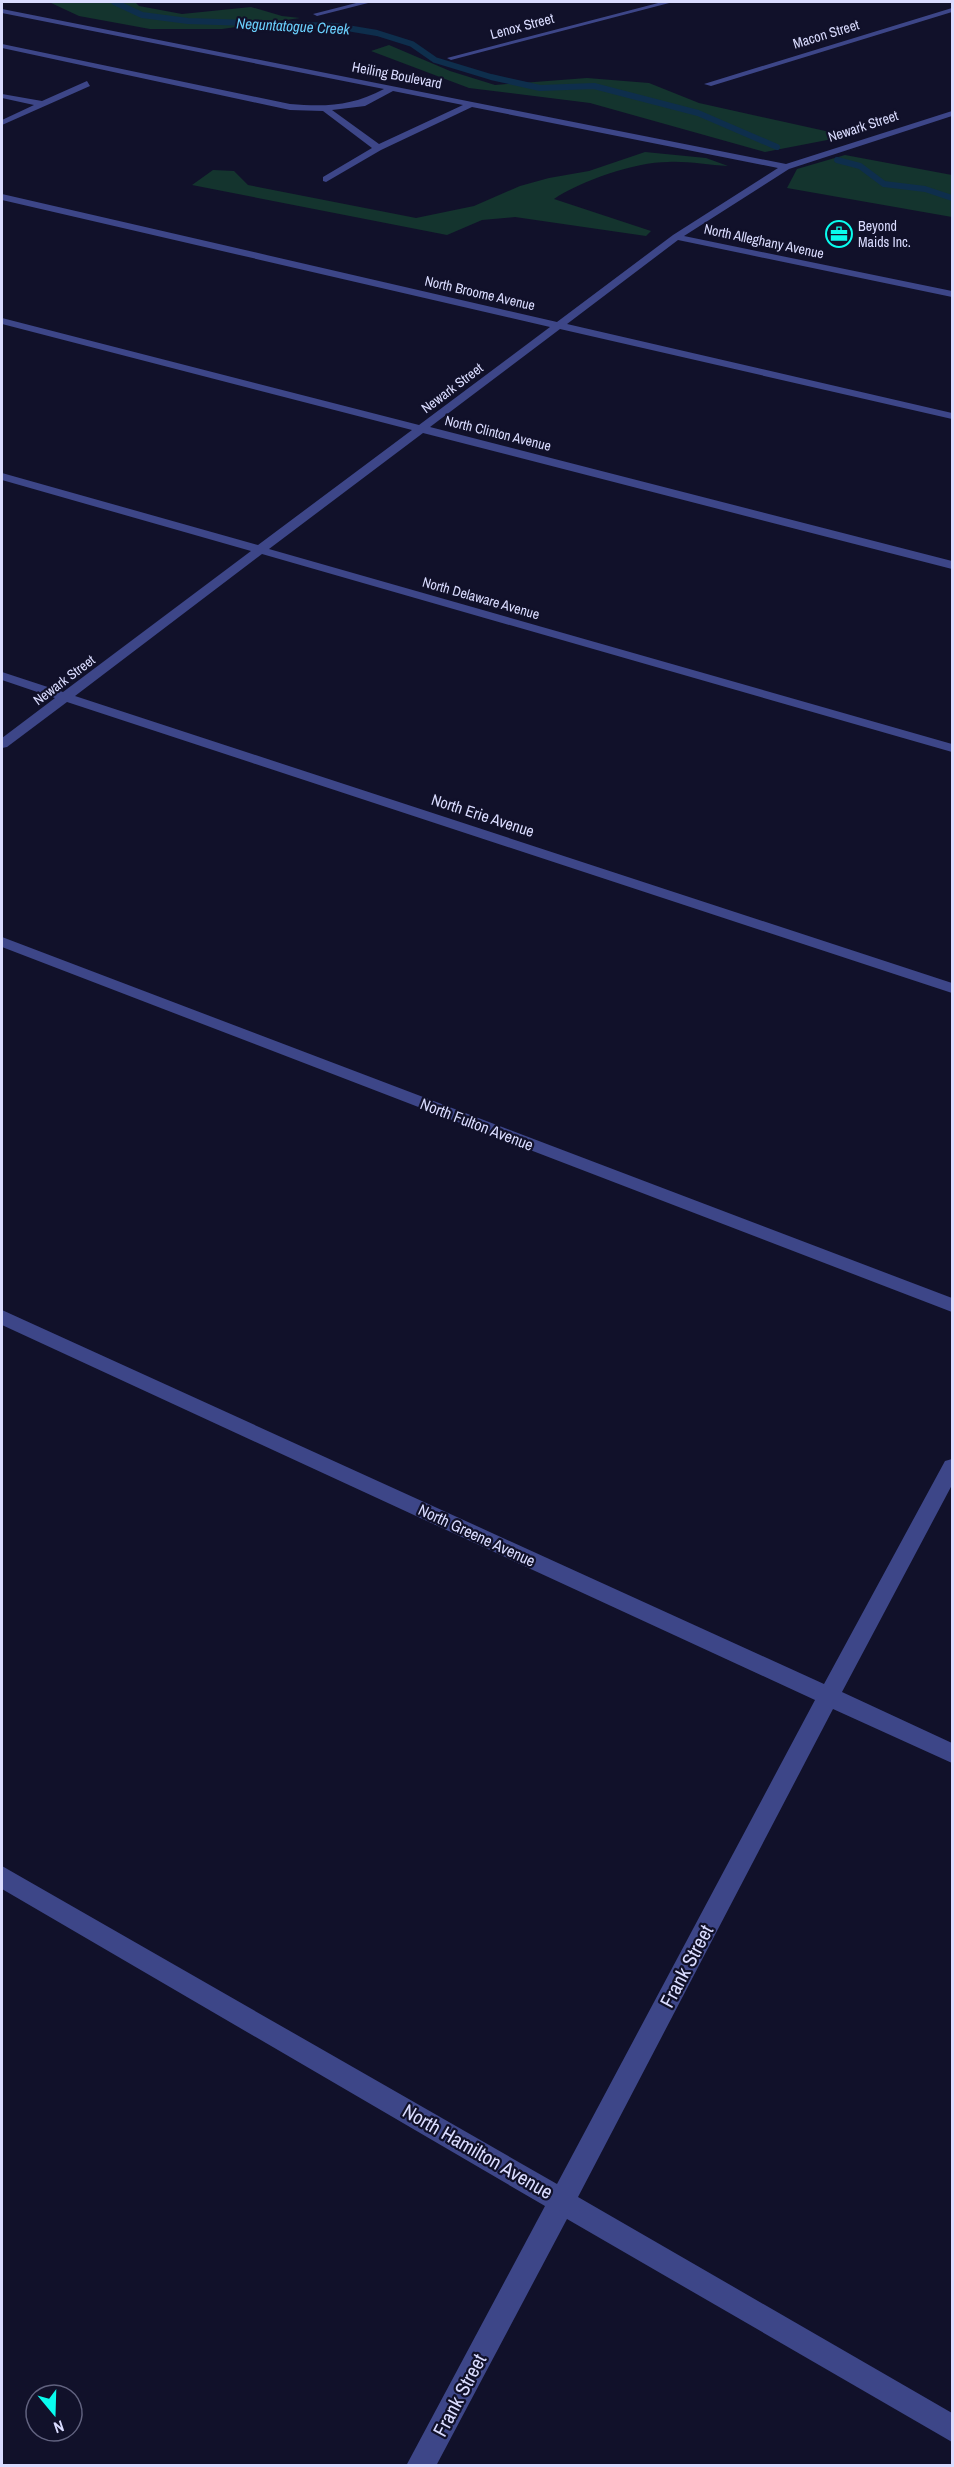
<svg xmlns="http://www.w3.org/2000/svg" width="954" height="2467" font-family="'Archivo Narrow',sans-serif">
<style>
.green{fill:#14342e}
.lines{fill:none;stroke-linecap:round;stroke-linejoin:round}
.stream{stroke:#0e2e4c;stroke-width:6}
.minor{fill:#3d4688;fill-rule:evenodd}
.labels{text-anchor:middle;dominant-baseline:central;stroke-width:4.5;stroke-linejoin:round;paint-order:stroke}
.far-street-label{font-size:14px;fill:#dadcff;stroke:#11112a}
.far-poi-label{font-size:14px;fill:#dadcff;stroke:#11112a;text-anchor:start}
.far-water-label{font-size:15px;font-style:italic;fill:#6ad0fd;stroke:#11112a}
.street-label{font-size:16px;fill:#dadcff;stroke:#11112a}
.near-street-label{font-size:20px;fill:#dadcff;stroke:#11112a}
</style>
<rect width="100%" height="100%" fill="#11112a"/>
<path class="green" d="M 49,2 L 135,2 L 139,6 L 182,14 L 251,7 L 282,16 L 300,18 L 222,29 L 150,29 L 79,16 Z
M 389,45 L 450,71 L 495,85 L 587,78 L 649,83 L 699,103 L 848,136 L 765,152 L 590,103 L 469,88 L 371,51 Z
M 645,152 L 706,158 L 728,166 C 708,165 687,161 668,162 C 635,162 580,181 554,199 L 651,231 L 646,236 L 515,217 L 482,220 L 447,235 L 192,185 L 213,170 L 234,171 L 248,185 L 416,218 L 474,206 L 520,186 L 549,178 L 589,171 Z
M 845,155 L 952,175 L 952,217 L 787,188 L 797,169 Z"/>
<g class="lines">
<path class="stream" d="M 114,2 L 142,15 L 188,21 L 335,26 L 377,33 L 412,44 L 435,60 L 491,77 L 540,88 L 594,86 L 698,113 L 777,147
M 837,160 L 860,166 L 884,184 L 925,189 L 952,198"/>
<path class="minor" d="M 360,2 L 372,2 L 317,16 L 313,14 Z
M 662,2 L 673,2 L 451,60 L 447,58 Z
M 952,8 L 952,12 L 711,86 L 704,84 Z
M 2,9 L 786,164 L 952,111 L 952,116 L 789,169 L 684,236 L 952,291 L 952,297 L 678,240 L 567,324 L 952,413 L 952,419 L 560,329 L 430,427 L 952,561 L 952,569 L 423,433 L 269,549 L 952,744 L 952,752 L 262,554 L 75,696 L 952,983 L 952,993 L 67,702 L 7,747 L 2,748 L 2,738 L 55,698 L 2,680 L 2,672 L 63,692 L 251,551 L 2,480 L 2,473 L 258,545 L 412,430 L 2,324 L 2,318 L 419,425 L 550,327 L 2,200 L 2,194 L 557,322 L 673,235 L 778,168 L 472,107 L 381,150 L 326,182 L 323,181 L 323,177 L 372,148 L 323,111 L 290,110 L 2,48 L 2,44 L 290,104 C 326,107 352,106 384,89 L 2,13 ZM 393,91 L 463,105 L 379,144 L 332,110 L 365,106 Z
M 87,81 L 90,86 L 2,125 L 2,120 L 34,105 L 2,98 L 2,94 L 42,101 Z
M 2,937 L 952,1298 L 952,1312 L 2,947 Z
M 2,1310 L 824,1684 L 945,1461 L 952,1459 L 952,1485 L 842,1692 L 952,1743 L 952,1763 L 833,1709 L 578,2197 L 952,2413 L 952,2442 L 567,2219 L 436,2466 L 406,2466 L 545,2206 L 2,1889 L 2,1866 L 557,2184 L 815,1700 L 2,1325 Z"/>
</g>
<defs>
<symbol id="office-ring" viewBox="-11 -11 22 22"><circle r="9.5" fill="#11112a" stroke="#09fcee" stroke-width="1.5"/><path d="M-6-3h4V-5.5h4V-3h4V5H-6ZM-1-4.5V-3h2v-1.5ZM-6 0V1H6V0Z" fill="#09fcee"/></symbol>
</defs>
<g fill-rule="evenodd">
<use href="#office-ring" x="824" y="219" width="30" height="30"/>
</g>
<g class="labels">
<g class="far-street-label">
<text transform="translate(522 26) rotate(-15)">Lenox Street</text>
<text transform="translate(826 34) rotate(-17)">Macon Street</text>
<text transform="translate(397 75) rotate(11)">Heiling Boulevard</text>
<text transform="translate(863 126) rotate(-18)">Newark Street</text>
<text transform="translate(764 241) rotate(12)">North Alleghany Avenue</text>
<text transform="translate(480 293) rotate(13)">North Broome Avenue</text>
<text transform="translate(452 388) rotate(-37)">Newark Street</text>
<text transform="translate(498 433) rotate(14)">North Clinton Avenue</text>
<text transform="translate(481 598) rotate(16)">North Delaware Avenue</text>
<text transform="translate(64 680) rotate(-37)">Newark Street</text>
</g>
<g class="far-poi-label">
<text x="858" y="226">Beyond<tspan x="858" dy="16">Maids Inc.</tspan></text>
</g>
<g class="far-water-label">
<text transform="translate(293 26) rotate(3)">Neguntatogue Creek</text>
</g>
<g class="street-label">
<text transform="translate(483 815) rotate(18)">North Erie Avenue</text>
<text transform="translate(477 1124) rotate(21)">North Fulton Avenue</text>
<text transform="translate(477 1535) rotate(25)">North Greene Avenue</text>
</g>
<g class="near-street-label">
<text transform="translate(686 1966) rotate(-62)">Frank Street</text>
<text transform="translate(478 2151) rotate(30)">North Hamilton Avenue</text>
<text transform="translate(459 2395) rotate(-62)">Frank Street</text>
</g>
</g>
<rect width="954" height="2467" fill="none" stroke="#dadcff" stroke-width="6"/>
<g transform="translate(54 2413) rotate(161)"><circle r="28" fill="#11112a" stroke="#61627f" stroke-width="1.5"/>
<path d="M0-4.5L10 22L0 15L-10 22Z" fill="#09fcee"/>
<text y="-9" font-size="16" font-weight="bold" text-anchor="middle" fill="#dadcff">N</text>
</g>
</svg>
